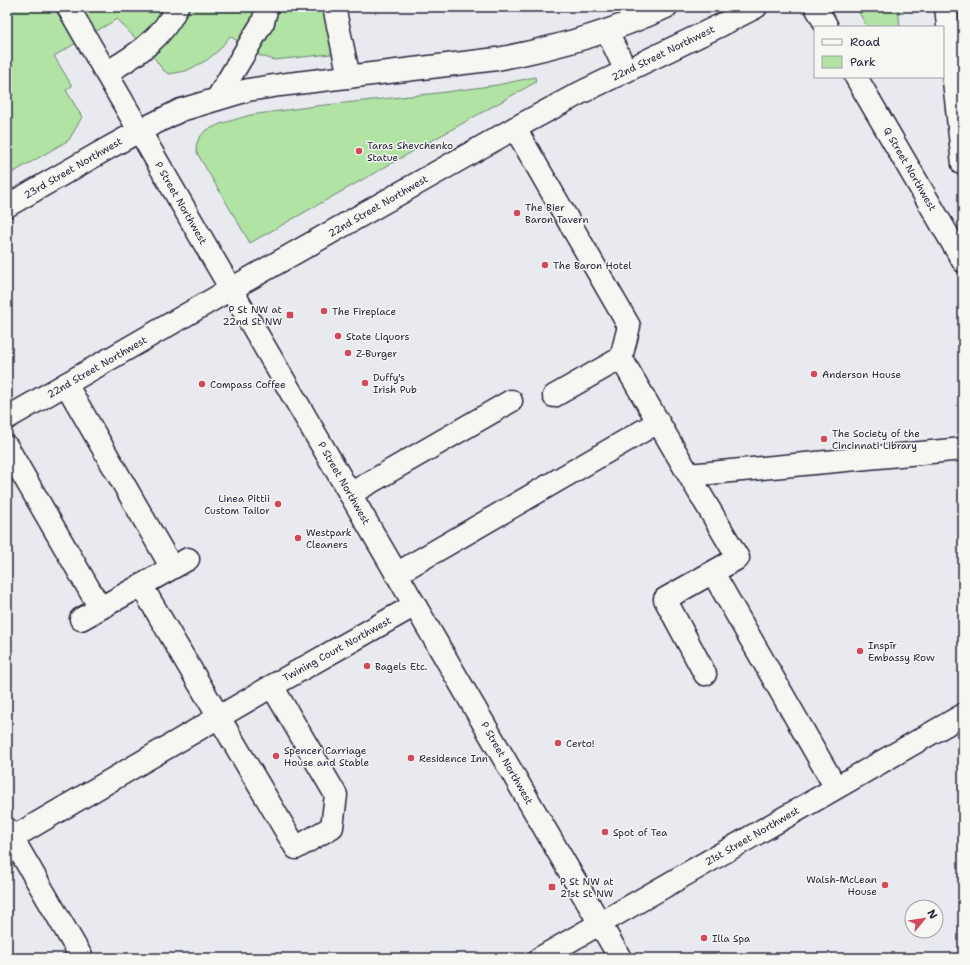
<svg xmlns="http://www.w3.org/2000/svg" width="970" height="965" font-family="'Shantell Sans',sans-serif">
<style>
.green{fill:#b1e3a4;stroke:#6a8270}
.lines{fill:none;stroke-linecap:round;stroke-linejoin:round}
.minor-casing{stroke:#22223b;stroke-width:25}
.major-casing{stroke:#22223b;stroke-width:25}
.minor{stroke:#f6f6f2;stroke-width:22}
.major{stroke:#f6f6f2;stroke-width:22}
.poi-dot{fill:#d1495b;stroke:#f6f6f2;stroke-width:1.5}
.labels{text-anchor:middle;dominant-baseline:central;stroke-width:3;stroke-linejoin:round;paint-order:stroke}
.street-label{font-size:10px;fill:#22223b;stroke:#f6f6f2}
.poi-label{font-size:10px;fill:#22223b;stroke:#f6f6f2;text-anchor:start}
</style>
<rect width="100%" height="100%" fill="#e9eaf0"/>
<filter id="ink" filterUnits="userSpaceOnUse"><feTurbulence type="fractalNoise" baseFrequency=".025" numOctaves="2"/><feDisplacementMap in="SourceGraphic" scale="8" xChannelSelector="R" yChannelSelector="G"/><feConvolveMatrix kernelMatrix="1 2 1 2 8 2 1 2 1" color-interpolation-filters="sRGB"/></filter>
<g filter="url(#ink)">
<path class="green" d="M 7,7 L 325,7 L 333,48 L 331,54 L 274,60 L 258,55 L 230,36 L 219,50 L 207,60 L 186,71 L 169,74 L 163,70 L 155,59 L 117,19 L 54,56 L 72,86 L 66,90 L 82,117 L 69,140 L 7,176 Z
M 856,7 L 898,7 L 900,27 L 867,27 Z
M 535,77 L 536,82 L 250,243 L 197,153 L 196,146 L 199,138 L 205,131 L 220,124 L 250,115 L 316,106 L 438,93 L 497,85 Z"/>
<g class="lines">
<defs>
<path id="minor" d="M 334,7 L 349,77
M 217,99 L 255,35 L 263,22 L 267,7
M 515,128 L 629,326 L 621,358 L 689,475 L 963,449
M 66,384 L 172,568 L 81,619
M 554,396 L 621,358
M 7,447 L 100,608
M 689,475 L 738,558 L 665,599 L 705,674
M 350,494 L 511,401
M 172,568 L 188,559
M 713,573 L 836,788
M 396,574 L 658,422
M 141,585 L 296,848 L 332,827 L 336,795 L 272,686
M 7,829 L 82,958
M 12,838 L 272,686 L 415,605
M 540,958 L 963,715"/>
<path id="major" d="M 68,7 L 210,253 L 620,958
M 816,7 L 827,27
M 946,7 L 963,164
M 607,31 L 626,71
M 106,73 C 135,56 162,39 177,7
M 856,77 L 963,261
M 7,206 L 103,151 L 139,131 L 181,110 L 248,90 L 280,85 L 497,59 C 555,48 613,32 666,7
M 7,418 L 231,289 L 515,128 L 580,93 L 721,25 L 756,7"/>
</defs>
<use href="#minor" class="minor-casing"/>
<use href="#major" class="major-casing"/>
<use href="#minor" class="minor"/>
<use href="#major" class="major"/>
</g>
</g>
<g class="poi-dot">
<circle cx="359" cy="151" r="4"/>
<circle cx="517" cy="213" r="4"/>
<circle cx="545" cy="265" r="4"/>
<circle cx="324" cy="311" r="4"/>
<rect x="286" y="311" width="8" height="8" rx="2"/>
<circle cx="338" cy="336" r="4"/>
<circle cx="348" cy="353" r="4"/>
<circle cx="814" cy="374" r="4"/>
<circle cx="365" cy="383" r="4"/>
<circle cx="202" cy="384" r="4"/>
<circle cx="824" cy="439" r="4"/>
<circle cx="278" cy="504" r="4"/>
<circle cx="298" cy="538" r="4"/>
<circle cx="860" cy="651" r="4"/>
<circle cx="367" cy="666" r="4"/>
<circle cx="558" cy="743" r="4"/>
<circle cx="276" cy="756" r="4"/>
<circle cx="411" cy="758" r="4"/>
<circle cx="605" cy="832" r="4"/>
<circle cx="885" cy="885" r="4"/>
<rect x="548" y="883" width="8" height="8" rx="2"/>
<circle cx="704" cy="938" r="4"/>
</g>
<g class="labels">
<g class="street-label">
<text transform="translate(663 53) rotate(-26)">22nd Street Northwest</text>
<text transform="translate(73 168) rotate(-30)">23rd Street Northwest</text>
<text transform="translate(910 169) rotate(60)">Q Street Northwest</text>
<text transform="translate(181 203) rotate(60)">P Street Northwest</text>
<text transform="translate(378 206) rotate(-30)">22nd Street Northwest</text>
<text transform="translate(97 367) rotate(-30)">22nd Street Northwest</text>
<text transform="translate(344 483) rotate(60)">P Street Northwest</text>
<text transform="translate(337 649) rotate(-29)">Twining Court Northwest</text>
<text transform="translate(507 763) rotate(60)">P Street Northwest</text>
<text transform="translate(752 836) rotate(-30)">21st Street Northwest</text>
</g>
<g class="poi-label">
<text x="367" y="145">Taras Shevchenko<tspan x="367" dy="12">Statue</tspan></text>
<text x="525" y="207">The Bier<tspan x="525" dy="12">Baron Tavern</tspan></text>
<text x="553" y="265">The Baron Hotel</text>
<text x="282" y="309" text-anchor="end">P St NW at<tspan x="282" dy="12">22nd St NW</tspan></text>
<text x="332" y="311">The Fireplace</text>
<text x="346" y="336">State Liquors</text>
<text x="356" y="353">Z-Burger</text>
<text x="822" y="374">Anderson House</text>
<text x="373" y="377">Duffy's<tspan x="373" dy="12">Irish Pub</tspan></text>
<text x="210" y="384">Compass Coffee</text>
<text x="832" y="433">The Society of the<tspan x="832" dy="12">Cincinnati Library</tspan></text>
<text x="270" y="498" text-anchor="end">Linea Pittii<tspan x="270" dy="12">Custom Tailor</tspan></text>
<text x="306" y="532">Westpark<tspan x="306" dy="12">Cleaners</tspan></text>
<text x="868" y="645">Inspīr<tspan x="868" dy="12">Embassy Row</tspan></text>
<text x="375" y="666">Bagels Etc.</text>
<text x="566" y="743">Certo!</text>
<text x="284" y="750">Spencer Carriage<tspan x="284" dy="12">House and Stable</tspan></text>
<text x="419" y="758">Residence Inn</text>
<text x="613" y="832">Spot of Tea</text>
<text x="877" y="879" text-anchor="end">Walsh-McLean<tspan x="877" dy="12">House</tspan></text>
<text x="560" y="881">P St NW at<tspan x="560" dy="12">21st St NW</tspan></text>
<text x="712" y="938">Illa Spa</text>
</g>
</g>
<rect width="970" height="965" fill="none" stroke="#f6f6f2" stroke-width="24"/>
<rect x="12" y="12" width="946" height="941" fill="none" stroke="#22223b" stroke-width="1.5" filter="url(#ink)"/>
<rect x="814" y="26" width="130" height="52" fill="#f6f6f2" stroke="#a1a1a9"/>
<rect x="822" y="39" width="20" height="6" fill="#f6f6f2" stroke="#a1a1a9"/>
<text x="850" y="46" font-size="12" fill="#22223b">Road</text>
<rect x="822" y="56" width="20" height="12" fill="#b1e3a4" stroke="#a1a1a9"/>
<text x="850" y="66" font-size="12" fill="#22223b">Park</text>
<g transform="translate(924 919) rotate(60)"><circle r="19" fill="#f6f6f2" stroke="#a1a1a9"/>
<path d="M0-3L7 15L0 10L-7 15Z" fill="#d1495b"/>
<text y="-6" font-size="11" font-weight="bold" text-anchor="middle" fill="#22223b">N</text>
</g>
</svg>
